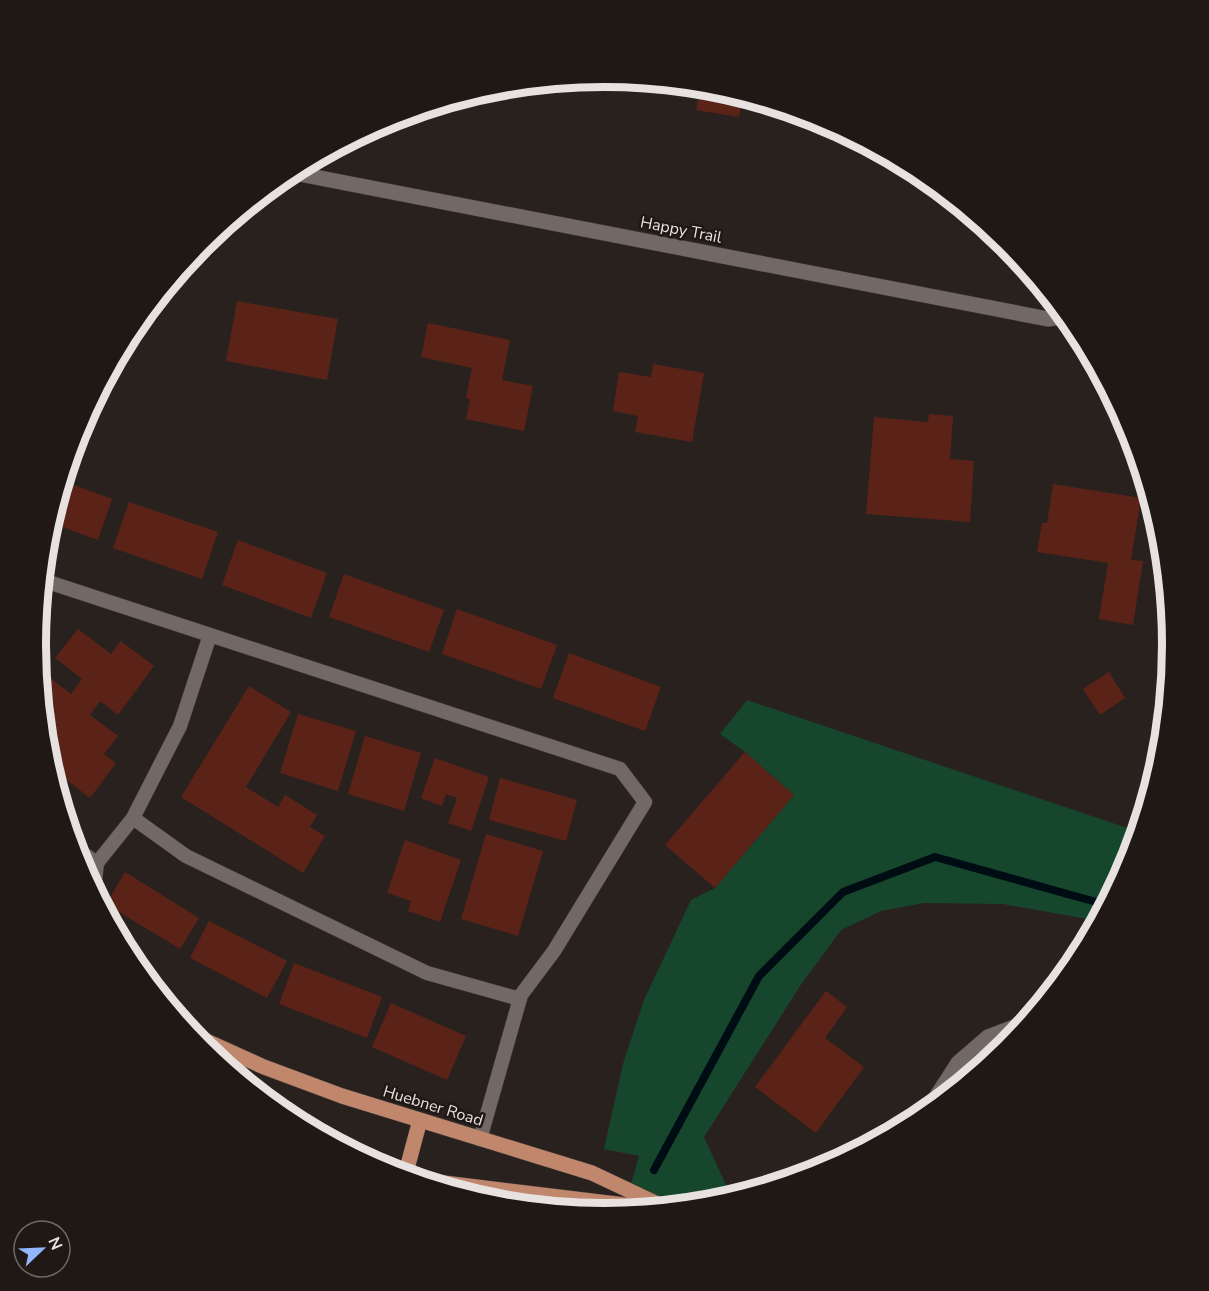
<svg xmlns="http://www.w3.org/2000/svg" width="1209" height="1291" font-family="'Nunito Sans',sans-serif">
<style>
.green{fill:#16472c}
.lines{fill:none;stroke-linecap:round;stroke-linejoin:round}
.stream{stroke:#000c13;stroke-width:8}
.building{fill:#5b2318}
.service-casing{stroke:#443f3c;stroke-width:15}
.minor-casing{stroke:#443f3c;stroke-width:16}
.primary-casing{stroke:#443f3c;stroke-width:16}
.service{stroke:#726966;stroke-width:14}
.minor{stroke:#726966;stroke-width:15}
.primary{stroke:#c1876d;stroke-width:15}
.labels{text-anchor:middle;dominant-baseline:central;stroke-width:5;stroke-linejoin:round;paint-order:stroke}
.street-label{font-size:16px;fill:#e7e2e0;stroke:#1f1815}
.rim{fill:none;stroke:#e7e2e0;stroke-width:8}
</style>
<rect width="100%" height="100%" fill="#29211e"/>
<path class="green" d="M 747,700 L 1139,832 L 1130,863 L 1099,921 L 1003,904 L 924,903 L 881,911 L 841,930 L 800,986 L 704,1137 L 732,1198 L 715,1203 L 623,1212 L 639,1156 L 604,1149 L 623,1064 L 644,1000 L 691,900 L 715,888 L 794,795 L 745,752 L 720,734 Z"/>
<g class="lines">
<path class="stream" d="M 654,1170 L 759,976 L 843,892 L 935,857 L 1107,905"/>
</g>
<path class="building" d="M 700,86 L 716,88 L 742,96 L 739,117 L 696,110 Z
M 237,301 L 338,319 L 327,380 L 226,361 Z
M 428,323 L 510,340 L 502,380 L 533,386 L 524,431 L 466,419 L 470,399 L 466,398 L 472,368 L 421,357 Z
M 653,364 L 704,373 L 692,442 L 635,432 L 638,416 L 613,411 L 619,372 L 651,377 Z
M 929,414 L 953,416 L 950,459 L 974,461 L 970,522 L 866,514 L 874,417 L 928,422 Z
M 63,481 L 112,499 L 98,540 L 51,523 Z
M 1053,484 L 1141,498 L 1131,560 L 1143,561 L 1133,625 L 1099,619 L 1108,563 L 1037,552 L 1042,523 L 1047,523 Z
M 129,502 L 218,532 L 202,579 L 113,548 Z
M 238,540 L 327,573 L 311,618 L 222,585 Z
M 344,574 L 444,610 L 429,652 L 329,617 Z
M 457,609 L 557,645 L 541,689 L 442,654 Z
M 78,629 L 111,654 L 121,641 L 154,666 L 118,715 L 100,701 L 90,715 L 118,736 L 104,754 L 116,763 L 90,798 L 55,771 L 52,774 L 47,756 L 40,684 L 46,675 L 71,694 L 82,679 L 55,658 Z
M 569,653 L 661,687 L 645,731 L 553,698 Z
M 1109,672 L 1125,698 L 1100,715 L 1083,689 Z
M 249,686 L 291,712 L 246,787 L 278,807 L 285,795 L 317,815 L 310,827 L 325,836 L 303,873 L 181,797 Z
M 298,714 L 356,731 L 338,791 L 280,773 Z
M 365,736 L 421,753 L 404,811 L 348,794 Z
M 745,752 L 794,795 L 715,888 L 665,845 Z
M 435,758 L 489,777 L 471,831 L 448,823 L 457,798 L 446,794 L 442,806 L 421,798 Z
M 500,778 L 577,800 L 566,841 L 489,820 Z
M 486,834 L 543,851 L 518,936 L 461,919 Z
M 405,840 L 461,860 L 440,922 L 408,911 L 411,901 L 387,893 Z
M 125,872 L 199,918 L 180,949 L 106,904 Z
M 209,921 L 287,961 L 267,998 L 190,958 Z
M 294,963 L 382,997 L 367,1038 L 279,1004 Z
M 826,991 L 847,1007 L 825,1038 L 864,1067 L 816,1133 L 755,1087 Z
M 391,1003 L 466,1036 L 447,1080 L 372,1047 Z"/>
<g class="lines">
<defs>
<path id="service" d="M 42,580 L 210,635 L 180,726 L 133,818 L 97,863 L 95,881 L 92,886
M 210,635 L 620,769 L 645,802 L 554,951 L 521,995 L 480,1139
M 133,818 L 186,856 L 427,973 L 520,999
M 75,848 L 97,863
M 1048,997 L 1051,984 L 1065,976"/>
<path id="minor" d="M 289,172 L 1048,319 L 1066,316
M 925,1114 L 958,1063 L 988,1037 L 1027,1022"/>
<path id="primary" d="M 191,1034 L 264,1067 L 342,1096 L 592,1173 L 666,1208
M 405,1176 L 420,1120
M 430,1184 L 436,1182 L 625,1205 L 649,1210"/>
</defs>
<use href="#service" class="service-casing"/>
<use href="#minor" class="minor-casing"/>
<use href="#primary" class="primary-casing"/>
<use href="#service" class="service"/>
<use href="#minor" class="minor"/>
<use href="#primary" class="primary"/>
</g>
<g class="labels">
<g class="street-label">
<text transform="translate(681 230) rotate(11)">Happy Trail</text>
<text transform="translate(433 1106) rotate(17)">Huebner Road</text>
</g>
</g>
<path d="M0 0H1209V1291H0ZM46 645a558 558 0 1 1 1116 0a558 558 0 1 1-1116 0Z" fill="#1f1815" fill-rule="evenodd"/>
<path class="rim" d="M46 645a558 558 0 1 1 1116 0a558 558 0 1 1-1116 0Z"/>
<g transform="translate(42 1249) rotate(67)"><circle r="28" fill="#1f1815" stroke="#6f6966" stroke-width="1.5"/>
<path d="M0-4.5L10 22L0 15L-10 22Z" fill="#93b7fd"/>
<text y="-9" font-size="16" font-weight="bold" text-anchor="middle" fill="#e7e2e0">N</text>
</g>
</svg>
